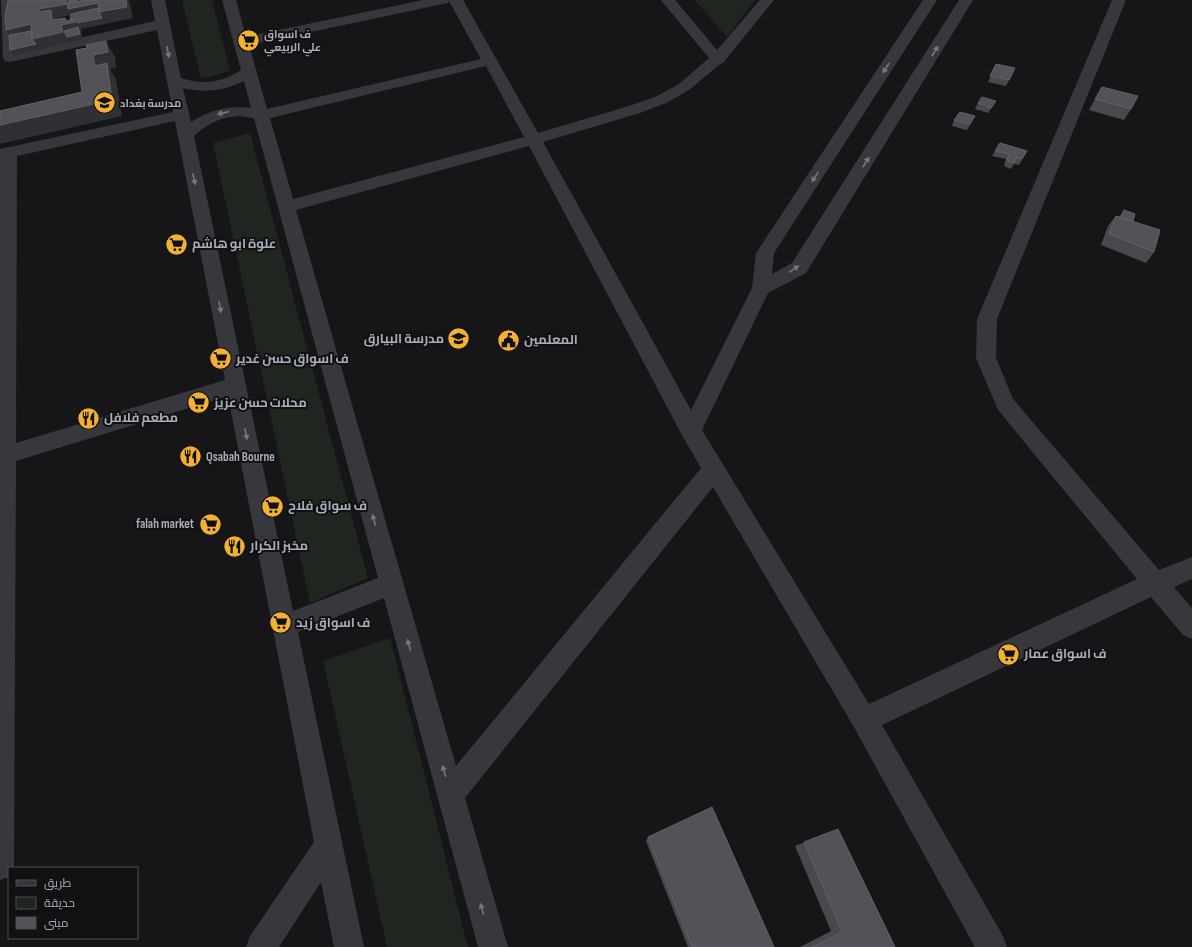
<svg xmlns="http://www.w3.org/2000/svg" width="1192" height="947" font-family="'Sofia Sans Condensed',Cairo,sans-serif">
<style>
.green{fill:#1e261f}
.lines{fill:none;stroke-linecap:round;stroke-linejoin:round}
.minor{fill:#37383d;fill-rule:evenodd}
.wall{fill:#47494d}
.shaded-wall{fill:#2f3033;fill-rule:evenodd}
.building{fill:#525359;stroke:#5f6168}
.oneway{fill:#757881}
.labels{text-anchor:middle;dominant-baseline:central;stroke-width:4;stroke-linejoin:round;paint-order:stroke}
.far-poi-label{font-size:11px;font-weight:bold;fill:#a8adb8;stroke:#111113;text-anchor:start}
.poi-label{font-size:13px;font-weight:bold;fill:#a8adb8;stroke:#111113;text-anchor:start}
</style>
<rect width="100%" height="100%" fill="#161618"/>
<path class="green" d="M 182,0 L 212,0 L 230,71 L 201,79 Z
M 695,0 L 755,0 L 727,37 Z
M 250,133 L 368,578 L 310,603 L 213,143 Z
M 390,638 L 468,947 L 387,947 L 323,661 Z"/>
<g class="lines">
<path class="minor" d="M 1,0 L 15,0 L 17,52 L 155,21 L 151,0 L 165,0 L 181,78 C 203,85 222,83 241,70 L 222,0 L 236,0 L 246,37 L 423,0 L 463,0 L 538,133 L 629,106 L 655,97 L 679,84 L 709,58 L 661,0 L 675,0 L 717,50 L 760,0 L 774,0 L 723,63 L 720,64 L 689,90 L 666,103 L 640,113 L 543,142 L 691,410 L 752,288 L 756,253 L 923,0 L 937,0 L 774,253 L 772,274 L 792,263 L 959,0 L 973,0 L 806,273 L 768,293 L 702,430 L 869,704 L 1137,579 L 998,410 L 976,358 L 977,319 L 1112,0 L 1126,0 L 997,319 L 996,358 L 1013,399 L 1159,570 L 1192,557 L 1192,579 L 1174,587 L 1192,608 L 1192,639 L 1183,635 L 1151,597 L 882,725 L 1003,936 L 1007,947 L 975,947 L 855,729 L 713,487 L 465,798 L 508,947 L 478,947 L 384,598 L 298,632 L 364,947 L 334,947 L 321,882 L 279,947 L 246,947 L 250,936 L 314,842 L 228,396 L 16,461 L 14,866 L 14,868 L 9,868 L 9,877 L 0,880 L 0,149 L 173,112 L 157,30 L 10,62 L 5,61 L 3,58 ZM 449,1 L 481,59 L 267,109 L 249,45 L 443,4 L 448,3 ZM 486,66 L 524,137 L 293,199 L 270,118 ZM 244,81 L 251,108 C 229,105 209,110 191,122 L 183,88 C 205,93 224,91 244,81 ZM 239,116 L 254,118 L 378,578 L 293,611 L 194,136 C 207,124 220,117 239,116 ZM 175,121 L 225,380 L 16,443 L 17,156 ZM 529,146 L 683,437 L 701,468 L 456,766 L 296,210 Z"/>
</g>
<path class="wall" d="M 996,64 L 1015,68 L 1006,86 L 988,82 Z
M 1102,87 L 1131,109 L 1124,120 L 1089,110 Z
M 978,103 L 993,106 L 988,113 L 975,109 Z
M 975,116 L 967,130 L 952,126 L 954,120 Z
M 1000,143 L 1027,151 L 1019,165 L 1014,164 L 1011,169 L 1004,166 L 1006,159 L 992,156 Z
M 1124,210 L 1133,221 L 1154,252 L 1146,263 L 1101,245 L 1108,226 L 1116,216 L 1119,217 Z
M 838,829 L 895,947 L 800,947 L 831,931 L 795,846 Z
M 648,837 L 774,947 L 688,947 L 646,841 Z"/>
<path class="shaded-wall" d="M 66,0 L 71,0 L 72,4 L 76,3 L 77,0 L 79,0 L 80,3 L 95,0 L 95,3 L 109,0 L 122,0 L 123,3 L 101,8 L 103,12 L 127,7 L 126,0 L 128,0 L 130,3 L 133,18 L 81,29 L 82,30 L 81,33 L 84,39 L 14,56 L 10,50 L 36,44 L 32,39 L 35,38 L 35,36 L 13,41 L 6,30 L 31,24 L 38,35 L 38,37 L 63,32 L 61,25 L 67,24 L 65,18 L 68,23 L 75,22 L 75,19 L 77,23 L 102,18 L 100,14 L 74,20 L 71,15 L 56,18 L 58,21 L 59,31 L 52,19 L 45,20 L 46,23 L 39,12 L 39,9 L 67,4 ZM 80,33 L 80,34 L 68,37 L 68,36 Z
M 106,41 L 115,57 L 116,68 L 110,69 L 116,79 L 122,116 L 0,144 L 0,125 L 112,100 L 95,66 L 93,55 Z"/>
<path class="building" d="M 11,0 L 66,0 L 67,4 L 84,0 L 126,0 L 127,7 L 99,12 L 98,3 L 68,9 L 67,4 L 39,9 L 39,12 L 51,10 L 52,20 L 65,18 L 66,21 L 75,19 L 75,22 L 61,25 L 63,32 L 32,39 L 31,24 L 6,30 L 5,16 L 8,1 Z
M 69,0 L 77,0 L 76,2 L 68,3 Z
M 99,8 L 99,12 L 102,18 L 77,23 L 75,19 L 70,21 L 71,14 Z
M 78,27 L 80,34 L 67,37 L 64,31 Z
M 32,31 L 32,39 L 36,44 L 10,50 L 9,35 Z
M 106,41 L 108,52 L 93,55 L 95,66 L 107,63 L 112,100 L 0,125 L 0,111 L 82,92 L 76,50 L 87,48 L 86,45 Z
M 996,64 L 1015,68 L 1009,80 L 990,76 Z
M 1102,87 L 1138,96 L 1131,109 L 1095,99 Z
M 982,97 L 996,101 L 991,108 L 978,103 Z
M 960,112 L 975,116 L 970,124 L 954,120 Z
M 1000,143 L 1027,151 L 1022,159 L 1016,158 L 1014,163 L 1007,161 L 1009,154 L 995,151 Z
M 1124,210 L 1135,214 L 1133,221 L 1121,218 Z
M 1116,216 L 1160,230 L 1154,252 L 1109,234 Z
M 712,807 L 774,947 L 692,947 L 648,837 Z
M 838,829 L 895,947 L 812,947 L 842,932 L 804,842 Z"/>
<defs><path id="oneway-solid" d="M-6-.8H1V-3.2L6.5 0L1 3.2V.8H-6Z"/></defs>
<g class="oneway">
<use href="#oneway-solid" transform="translate(935 51) rotate(-58)"/>
<use href="#oneway-solid" transform="translate(168 52) rotate(79)"/>
<use href="#oneway-solid" transform="translate(886 68) rotate(123)"/>
<use href="#oneway-solid" transform="translate(223 113) rotate(167)"/>
<use href="#oneway-solid" transform="translate(866 162) rotate(-58)"/>
<use href="#oneway-solid" transform="translate(815 177) rotate(123)"/>
<use href="#oneway-solid" transform="translate(194 179) rotate(79)"/>
<use href="#oneway-solid" transform="translate(794 269) rotate(-34)"/>
<use href="#oneway-solid" transform="translate(220 307) rotate(79)"/>
<use href="#oneway-solid" transform="translate(246 434) rotate(79)"/>
<use href="#oneway-solid" transform="translate(374 520) rotate(-105)"/>
<use href="#oneway-solid" transform="translate(409 645) rotate(-106)"/>
<use href="#oneway-solid" transform="translate(444 771) rotate(-106)"/>
<use href="#oneway-solid" transform="translate(482 909) rotate(-106)"/>
</g>
<defs>
<symbol id="supermarket-disc" viewBox="-11 -11 22 22"><circle r="9.5" fill="#f2b134" stroke="#111113"/><path d="M-6-5.5h2.5l.6 2H6L4.5 2H-2.5L-4.4-4H-6ZM-1.5 3.2a1.3 1.3 0 1 0 .1 0ZM3 3.2a1.3 1.3 0 1 0 .1 0Z" fill="#111"/></symbol>
<symbol id="school-disc" viewBox="-11 -11 22 22"><circle r="9.5" fill="#f2b134" stroke="#111113"/><path d="M0-5L7-2L0 1L-7-2ZM-4 1L0 2.5L4 1V4Q0 6-4 4Z" fill="#111"/></symbol>
<symbol id="civic-disc" viewBox="-11 -11 22 22"><circle r="9.5" fill="#f2b134" stroke="#111113"/><path d="M-.6-6.5H3V-4.5H.6V-3L4-1V1h2V6H-6V1h2V-1L-.6-3ZM-1.2 2.5V6h2.4V2.5Z" fill="#111"/></symbol>
<symbol id="restaurant-disc" viewBox="-11 -11 22 22"><circle r="9.5" fill="#f2b134" stroke="#111113"/><path d="M-5-6h1v4h1v-4h1v4h1v-4h1v5L-1.5 .5V6h-2V.5L-5-1ZM5-6V6H3V1.5H1.5Q1.5-4 5-6Z" fill="#111"/></symbol>
</defs>
<g fill-rule="evenodd">
<use href="#supermarket-disc" x="236" y="28" width="25" height="25"/>
<use href="#school-disc" x="92" y="90" width="25" height="25"/>
<use href="#supermarket-disc" x="164" y="232" width="25" height="25"/>
<use href="#school-disc" x="446" y="326" width="25" height="25"/>
<use href="#civic-disc" x="496" y="328" width="25" height="25"/>
<use href="#supermarket-disc" x="208" y="346" width="25" height="25"/>
<use href="#supermarket-disc" x="186" y="390" width="25" height="25"/>
<use href="#restaurant-disc" x="76" y="406" width="25" height="25"/>
<use href="#restaurant-disc" x="178" y="444" width="25" height="25"/>
<use href="#supermarket-disc" x="260" y="494" width="25" height="25"/>
<use href="#supermarket-disc" x="198" y="512" width="25" height="25"/>
<use href="#restaurant-disc" x="222" y="534" width="25" height="25"/>
<use href="#supermarket-disc" x="268" y="610" width="25" height="25"/>
<use href="#supermarket-disc" x="996" y="642" width="25" height="25"/>
</g>
<g class="labels">
<g class="far-poi-label">
<text x="264" y="34">ف اسواق<tspan x="264" dy="13">علي الربيعي</tspan></text>
<text x="120" y="103">مدرسة بغداد</text>
</g>
<g class="poi-label">
<text x="192" y="244">علوة ابو هاشم</text>
<text x="444" y="339" text-anchor="end">مدرسة البيارق</text>
<text x="524" y="340">المعلمين</text>
<text x="236" y="359">ف اسواق حسن غدير</text>
<text x="214" y="403">محلات حسن عزيز</text>
<text x="104" y="418">مطعم فلافل</text>
<text x="206" y="457">Qsabah Bourne</text>
<text x="288" y="506">ف سواق فلاح</text>
<text x="194" y="524" text-anchor="end">falah market</text>
<text x="250" y="546">مخبز الكرار</text>
<text x="296" y="623">ف اسواق زيد</text>
<text x="1024" y="654">ف اسواق عمار</text>
</g>
</g>
<rect x="8" y="867" width="130" height="72" fill="#111113" stroke="#4d4f55"/>
<rect x="16" y="880" width="20" height="6" fill="#37383d" stroke="#4d4f55"/>
<text x="44" y="887" font-size="12" fill="#a8adb8">طريق</text>
<rect x="16" y="897" width="20" height="12" fill="#1e261f" stroke="#4d4f55"/>
<text x="44" y="907" font-size="12" fill="#a8adb8">حديقة</text>
<rect x="16" y="917" width="20" height="12" fill="#525359" stroke="#4d4f55"/>
<text x="44" y="927" font-size="12" fill="#a8adb8">مبنى</text>
</svg>
